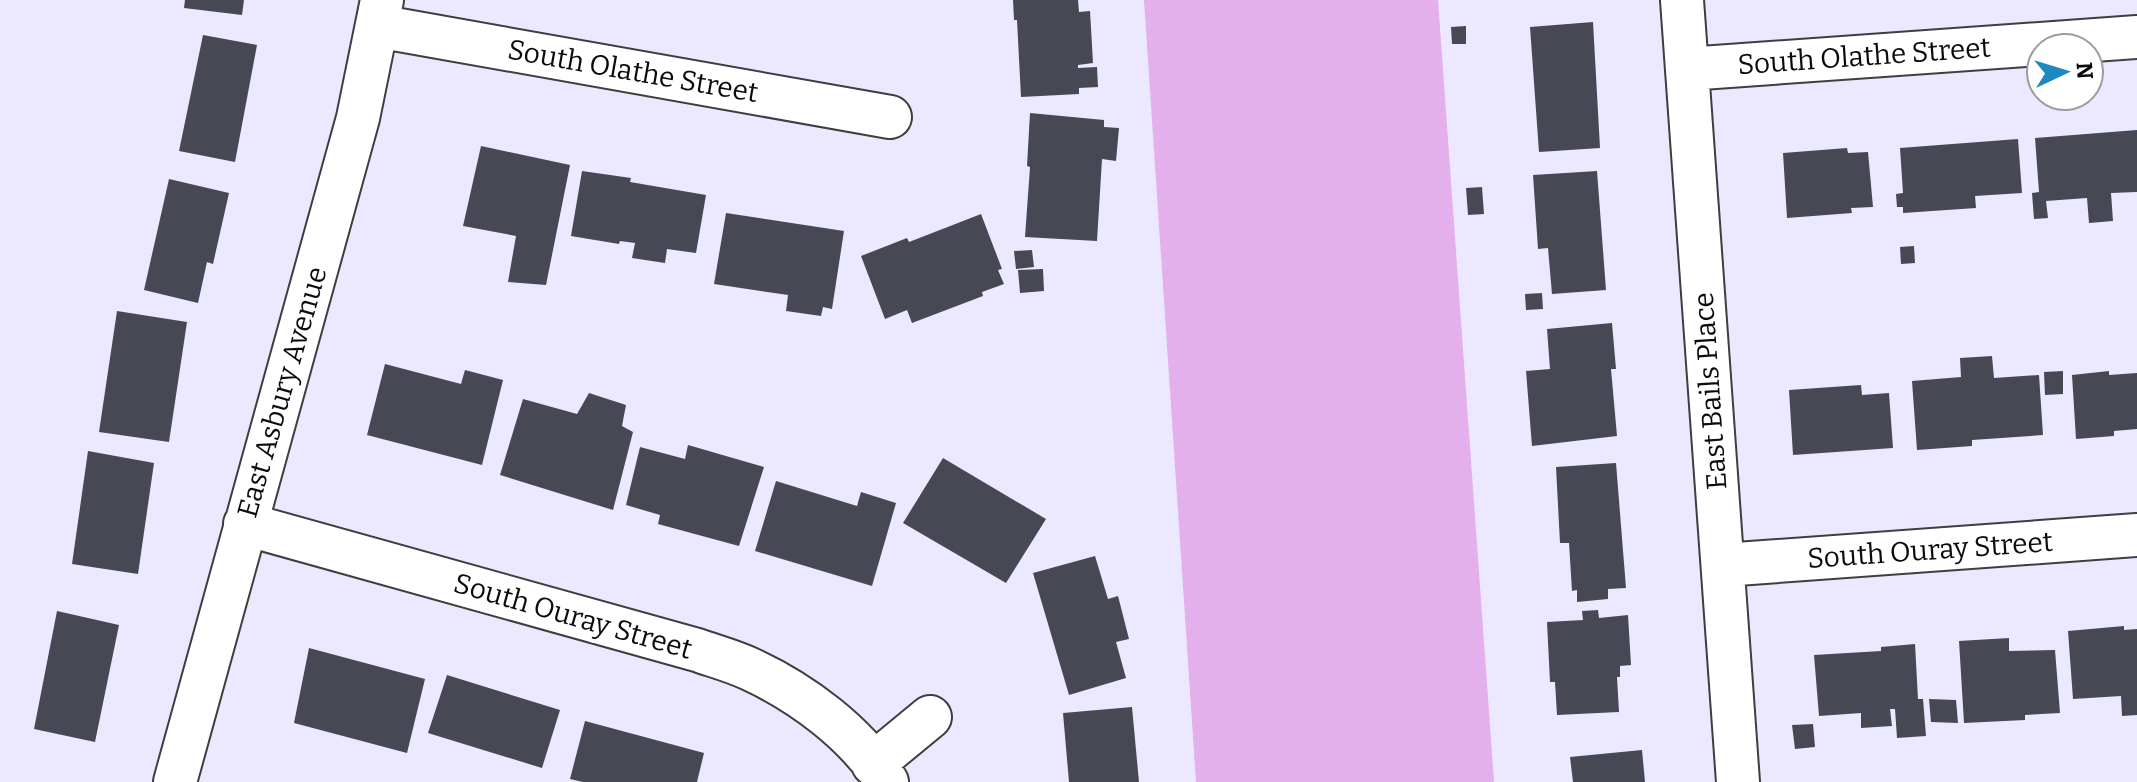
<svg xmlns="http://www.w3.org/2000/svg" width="2137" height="782" font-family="Bitter,serif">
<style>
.green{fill:#e3b0eb}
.building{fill:#464954}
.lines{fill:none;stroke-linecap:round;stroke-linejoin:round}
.minor-casing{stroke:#3e3e3e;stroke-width:46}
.minor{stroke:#fff;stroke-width:42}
.labels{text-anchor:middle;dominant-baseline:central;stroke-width:8;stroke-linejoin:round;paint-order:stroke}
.street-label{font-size:28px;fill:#0b0b0b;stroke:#fff}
</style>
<rect width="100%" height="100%" fill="#ece8ff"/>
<path class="green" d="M 1144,0 L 1438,0 L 1494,782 L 1196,782 Z"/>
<path class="building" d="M 185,0 L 244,0 L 242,15 L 184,8 Z
M 1013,0 L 1078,0 L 1079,12 L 1090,11 L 1093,63 L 1078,65 L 1078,68 L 1097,67 L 1098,87 L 1079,88 L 1079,94 L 1021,97 L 1017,20 L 1014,20 Z
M 1593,22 L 1600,148 L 1539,152 L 1530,27 Z
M 1466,26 L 1466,44 L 1452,44 L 1451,27 Z
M 203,35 L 257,45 L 235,162 L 179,151 Z
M 1030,113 L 1104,120 L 1104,127 L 1119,128 L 1116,161 L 1102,159 L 1097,241 L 1025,237 L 1030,167 L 1027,166 Z
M 2137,130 L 2137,192 L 2111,193 L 2113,221 L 2089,223 L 2087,198 L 2046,201 L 2048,218 L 2034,219 L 2032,193 L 2039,192 L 2035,138 Z
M 2018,139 L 2022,193 L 1975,196 L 1976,208 L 1903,213 L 1903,207 L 1897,207 L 1896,194 L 1903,193 L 1900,148 Z
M 481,146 L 570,165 L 546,285 L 508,282 L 516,236 L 463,226 Z
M 1847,148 L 1848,153 L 1868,152 L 1873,207 L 1851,208 L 1852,213 L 1787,218 L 1783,153 Z
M 582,171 L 631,178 L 630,182 L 706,195 L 696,253 L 667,249 L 665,263 L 632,258 L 635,243 L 620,241 L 619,244 L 571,236 Z
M 1597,171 L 1606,290 L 1552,294 L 1548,248 L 1538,249 L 1533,175 Z
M 169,179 L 229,193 L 213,264 L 207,262 L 198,303 L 144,290 Z
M 1482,187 L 1484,214 L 1468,215 L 1466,188 Z
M 726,213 L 844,231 L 832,309 L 823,307 L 821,316 L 786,311 L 788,295 L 714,284 Z
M 981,214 L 1002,269 L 998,270 L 1004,284 L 982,292 L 983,296 L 912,323 L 907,310 L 885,319 L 861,256 L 907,238 L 909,242 Z
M 1914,246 L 1915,263 L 1901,264 L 1900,247 Z
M 1032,250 L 1034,267 L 1016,269 L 1014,251 Z
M 1043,269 L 1044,291 L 1020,293 L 1018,270 Z
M 1542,293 L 1543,309 L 1526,310 L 1525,294 Z
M 117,311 L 187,322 L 169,442 L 99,432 Z
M 1612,323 L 1616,369 L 1611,369 L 1617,436 L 1532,446 L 1526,371 L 1550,369 L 1547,329 Z
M 1992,356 L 1994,378 L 2039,375 L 2043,435 L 1972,440 L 1972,446 L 1917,450 L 1912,381 L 1961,377 L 1960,358 Z
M 385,364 L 461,384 L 465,370 L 503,380 L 482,465 L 367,435 Z
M 2063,371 L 2063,394 L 2045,395 L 2044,372 Z
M 2109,371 L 2109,375 L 2137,373 L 2137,429 L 2114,431 L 2114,436 L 2076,439 L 2072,375 Z
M 1861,385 L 1862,395 L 1889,393 L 1893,448 L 1793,455 L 1789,390 Z
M 589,393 L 626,405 L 622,426 L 633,432 L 613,510 L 500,475 L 523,399 L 577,414 Z
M 688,445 L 764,467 L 739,546 L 658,524 L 660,515 L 626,505 L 640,447 L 685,459 Z
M 88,451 L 154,463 L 138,574 L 72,564 Z
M 943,458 L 1046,519 L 1006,583 L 903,523 Z
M 1616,463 L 1626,588 L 1608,589 L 1608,599 L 1577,602 L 1577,590 L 1572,591 L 1569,543 L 1560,543 L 1556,467 Z
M 776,481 L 857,506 L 861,492 L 896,503 L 872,586 L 755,551 Z
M 1095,556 L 1108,599 L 1118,596 L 1129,639 L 1116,642 L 1126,678 L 1069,695 L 1033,573 Z
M 1598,610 L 1599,618 L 1628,615 L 1631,665 L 1620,666 L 1620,677 L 1617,677 L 1619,712 L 1557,715 L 1555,682 L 1550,682 L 1547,622 L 1583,620 L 1582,611 Z
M 57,611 L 119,625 L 95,742 L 34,729 Z
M 2124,626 L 2124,630 L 2137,629 L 2137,715 L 2122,716 L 2121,696 L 2073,699 L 2068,631 Z
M 2009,638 L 2009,651 L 2055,650 L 2060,713 L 2025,715 L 2025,720 L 1964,723 L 1959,641 Z
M 1915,644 L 1918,699 L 1923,699 L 1926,736 L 1897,738 L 1895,709 L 1890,709 L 1892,726 L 1861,728 L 1861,713 L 1819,716 L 1814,655 L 1881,651 L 1881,647 Z
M 309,648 L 425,679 L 407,753 L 294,723 Z
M 447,675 L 560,710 L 542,768 L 428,733 Z
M 1929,699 L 1956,700 L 1958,723 L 1931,722 Z
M 1132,707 L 1139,782 L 1069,782 L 1063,713 Z
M 585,721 L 704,753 L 697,782 L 583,782 L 570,779 Z
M 1813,724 L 1815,747 L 1795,749 L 1792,725 Z
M 1642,750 L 1645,782 L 1573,782 L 1570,757 Z"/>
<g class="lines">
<defs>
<path id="minor" d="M 1682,0 L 1738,782
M 377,26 L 890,117
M 1687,69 L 2137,37
M 245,524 L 697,650 C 714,656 733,661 750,669 C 802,693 856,733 887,782
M 1723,565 L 2137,535
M 873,764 L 930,717
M 175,782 L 358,118 L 382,0"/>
</defs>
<use href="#minor" class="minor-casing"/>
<use href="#minor" class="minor"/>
</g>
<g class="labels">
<g class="street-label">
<text transform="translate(1864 56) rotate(-4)">South Olathe Street</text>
<text transform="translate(633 71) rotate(10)">South Olathe Street</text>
<text transform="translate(1710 391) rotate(-94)">East Bails Place</text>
<text transform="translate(282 392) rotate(-74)">East Asbury Avenue</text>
<text transform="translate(1930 550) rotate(-4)">South Ouray Street</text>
<text transform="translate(573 616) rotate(16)">South Ouray Street</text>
</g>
</g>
<g transform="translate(2065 72) rotate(86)"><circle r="38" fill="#ffffff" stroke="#9d9d9d" stroke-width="2"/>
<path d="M0-6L14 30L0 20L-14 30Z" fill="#1c89c1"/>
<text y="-12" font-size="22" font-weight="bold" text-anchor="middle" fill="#0b0b0b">N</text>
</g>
</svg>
